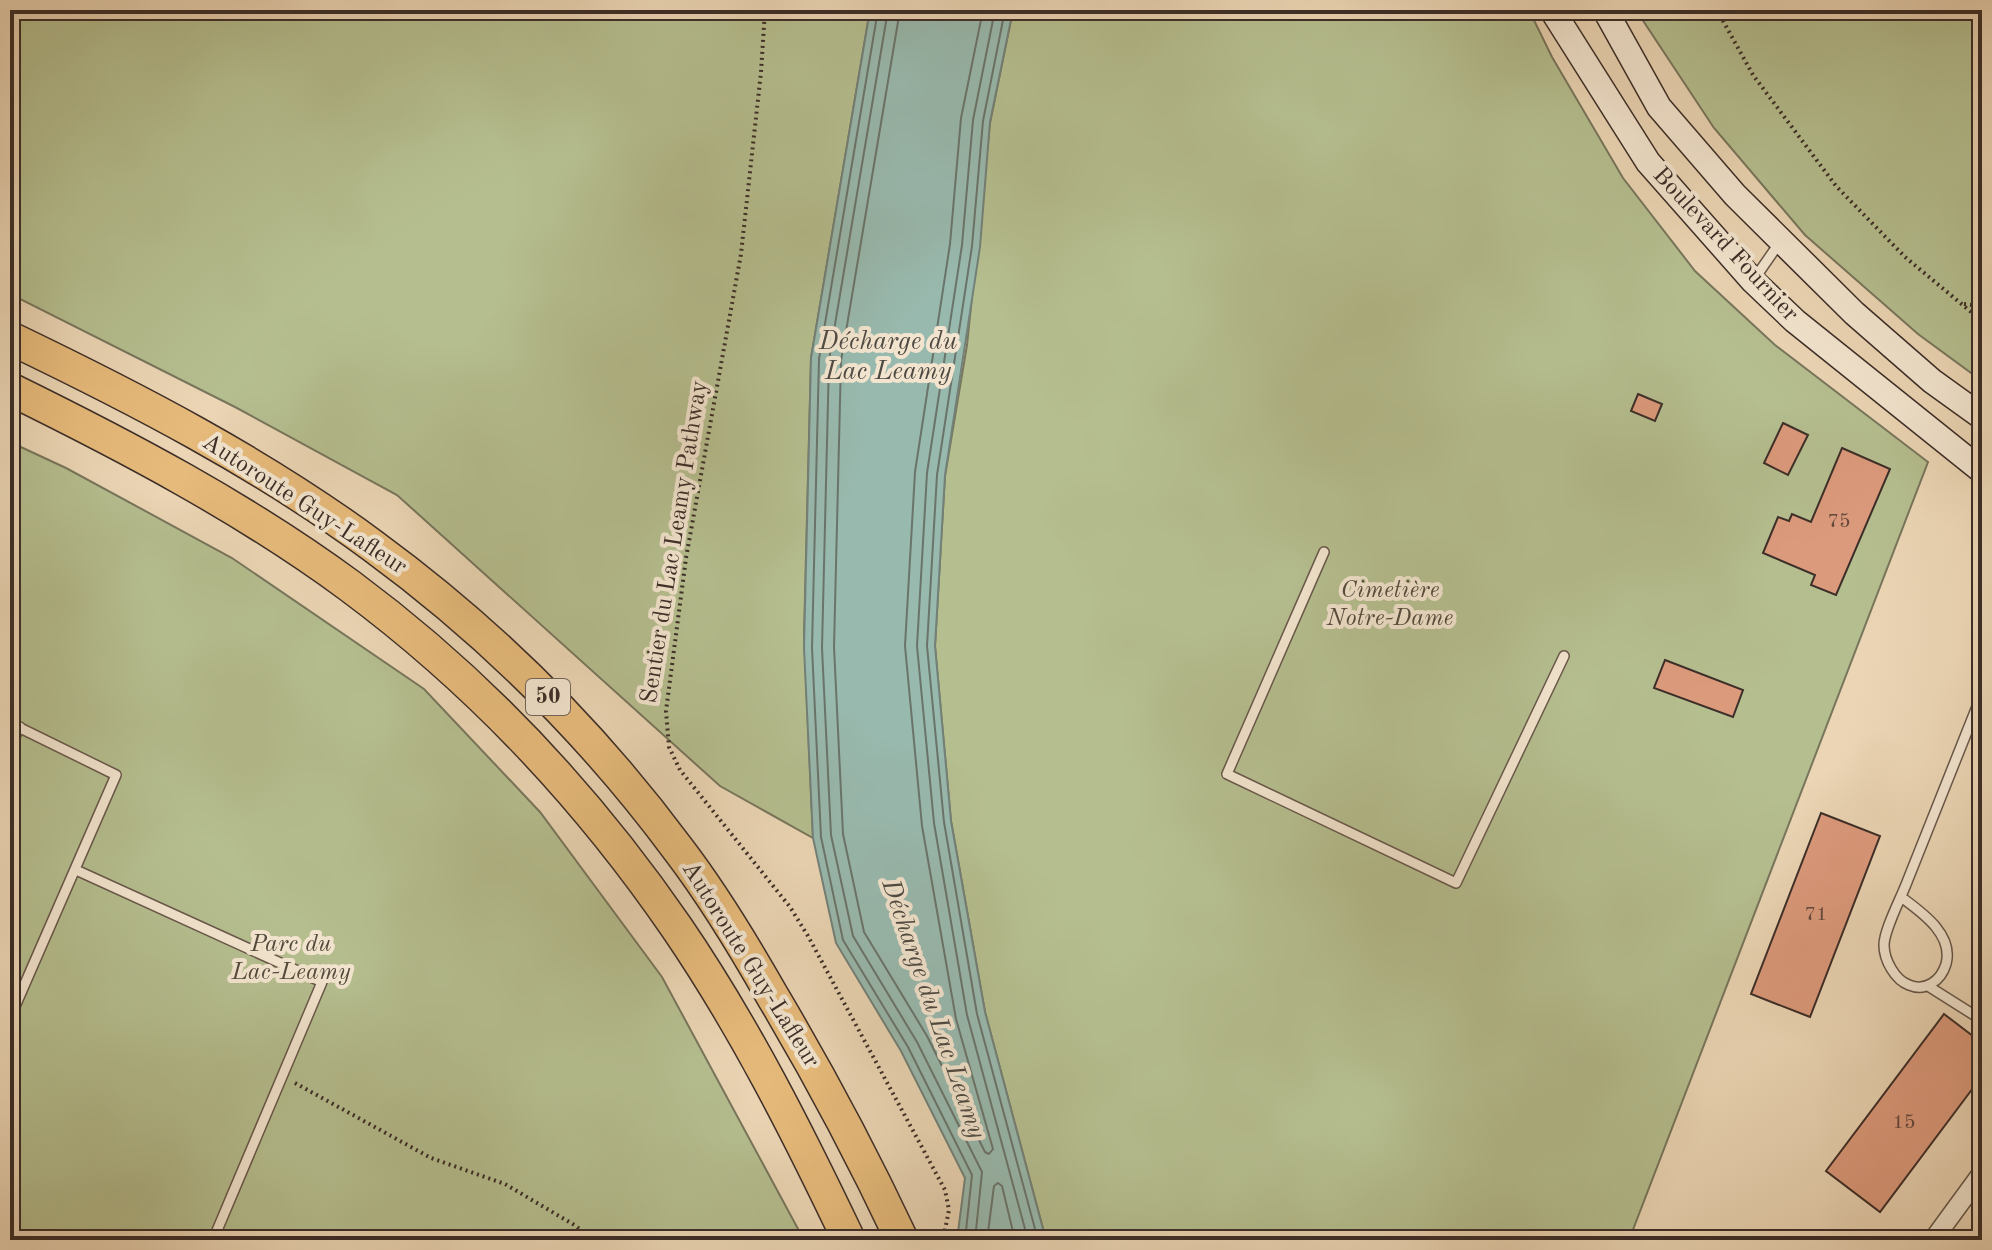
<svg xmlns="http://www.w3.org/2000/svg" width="1992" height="1250" font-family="'Old Standard TT',serif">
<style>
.green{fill:#b5be8f;stroke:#78765c;stroke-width:2}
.water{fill:#98b9ae;stroke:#738178;stroke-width:2}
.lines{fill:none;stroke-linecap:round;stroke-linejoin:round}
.shore{stroke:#6a746b;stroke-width:2}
.building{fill:#dc9a7c;stroke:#3c2e28;stroke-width:2}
.lane-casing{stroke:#68584b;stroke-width:12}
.street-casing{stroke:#68584b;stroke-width:21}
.secondary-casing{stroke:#3c2e28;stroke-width:27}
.highway-casing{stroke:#3c2e28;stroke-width:35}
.path{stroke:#3c2e28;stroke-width:4;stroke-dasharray:2 4;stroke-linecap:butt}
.lane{stroke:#f2e4ce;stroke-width:9}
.street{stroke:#f2e4ce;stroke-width:18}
.secondary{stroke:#f2e4ce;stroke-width:24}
.highway{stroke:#e6ba7a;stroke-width:32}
.labels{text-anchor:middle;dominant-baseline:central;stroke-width:8;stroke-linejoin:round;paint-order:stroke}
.number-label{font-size:20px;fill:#64493d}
.shield{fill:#f2e4ce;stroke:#73655a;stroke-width:2}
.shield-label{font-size:22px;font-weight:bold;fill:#3c2e28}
.street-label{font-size:24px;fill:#3c2e28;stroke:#f2e4ce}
.park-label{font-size:24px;font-style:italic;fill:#544b3d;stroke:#f2e4ce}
.water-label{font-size:26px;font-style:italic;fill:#4e4a43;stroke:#f2e4ce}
</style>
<rect width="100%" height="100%" fill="#ebd5b4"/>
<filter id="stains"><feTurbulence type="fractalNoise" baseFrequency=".0025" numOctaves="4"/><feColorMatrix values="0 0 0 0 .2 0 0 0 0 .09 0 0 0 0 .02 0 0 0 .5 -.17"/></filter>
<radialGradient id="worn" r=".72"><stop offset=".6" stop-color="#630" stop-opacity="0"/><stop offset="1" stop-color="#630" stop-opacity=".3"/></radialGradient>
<path class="green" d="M 10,10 L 870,10 L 811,358 L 804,635 L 813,838 L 720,786 L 397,495 L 235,407 L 10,294 Z
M 1013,10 L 1529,10 L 1552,57 L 1623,178 L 1695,271 L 1775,345 L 1928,462 L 1629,1240 L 1046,1240 L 985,1012 L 951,821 L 935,646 L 945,476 L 967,345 L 990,123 Z
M 1636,10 L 1982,10 L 1982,381 L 1918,334 L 1805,235 L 1714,128 Z
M 10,442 L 66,468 L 232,558 L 424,689 L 540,812 L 662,977 L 804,1240 L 10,1240 Z"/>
<path class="water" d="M 870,10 L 1013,10 L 990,122 L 980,247 L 945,475 L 935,646 L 951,821 L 985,1012 L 1046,1240 L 957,1240 L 965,1178 L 901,1051 L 836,943 L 813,838 L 804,648 L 811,358 Z"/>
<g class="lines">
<path class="shore" d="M 878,10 L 819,359 L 812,648 L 821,837 L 843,940 L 908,1047 L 972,1175 L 965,1240
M 888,10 L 829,360 L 822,648 L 831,835 L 853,936 L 917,1042 L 982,1172 L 975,1240
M 900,10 L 841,361 L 834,647 L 843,834 L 864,932 L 927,1036 L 985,1152 L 989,1154 L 993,1149 L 956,1019 L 922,826 L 905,646 L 915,472 L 950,244 L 961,118 L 983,10
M 995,10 L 973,120 L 962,245 L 927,473 L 917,646 L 934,823 L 967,1015 L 1028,1240
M 1005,10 L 983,121 L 972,246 L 937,475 L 927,646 L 944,822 L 977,1014 L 1038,1240
M 987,1240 L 994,1186 L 998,1183 L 1002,1186 L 1015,1240"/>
</g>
<path class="building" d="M 1638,394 L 1662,404 L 1655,421 L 1631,411 Z
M 1783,423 L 1808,435 L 1788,475 L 1764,463 Z
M 1842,448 L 1890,469 L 1836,595 L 1811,585 L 1815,575 L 1763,553 L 1778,517 L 1789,521 L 1792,514 L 1811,522 Z
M 1665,660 L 1743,690 L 1733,717 L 1654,688 Z
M 1821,813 L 1880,836 L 1810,1017 L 1751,994 Z
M 1944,1014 L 1982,1043 L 1982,1076 L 1880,1212 L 1826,1171 Z"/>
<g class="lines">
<defs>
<path id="lane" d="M 1755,278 L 1780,242
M 1324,552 L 1227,774 L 1456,883 L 1564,656
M 10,723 L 116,775 L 10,1018
M 10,746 L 20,727
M 76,870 L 322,982 L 213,1240
M 1901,897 C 1921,912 1954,934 1946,964 C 1941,981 1925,992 1909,985 C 1895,980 1884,960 1884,945 C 1884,930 1901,898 1907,882 C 1932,820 1957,757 1982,694
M 1928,986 L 1982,1020
M 10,1231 L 31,1240"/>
<path id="street" d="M 1933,1240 L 1982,1173"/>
<path id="secondary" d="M 1552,10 L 1648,162 L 1753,281 L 1795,321 L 1982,471
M 1605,10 L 1659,107 L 1735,195 L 1854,313 L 1932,381 L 1982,417"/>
<path id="highway" d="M 10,338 C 135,398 261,463 373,546 C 489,631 592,733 678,849 C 714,896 744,946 773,997 C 820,1076 863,1157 902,1240
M 10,389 C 128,447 244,508 350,586 C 478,681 587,797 677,928 C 744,1026 798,1133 849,1240"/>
</defs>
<use href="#lane" class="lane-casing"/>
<use href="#street" class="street-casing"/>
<use href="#secondary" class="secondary-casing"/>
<use href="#highway" class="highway-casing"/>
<path class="path" d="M 765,10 L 761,72 L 741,254 L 686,558 L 666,711 L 669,747 L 680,770 L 790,907 L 808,936 L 945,1190 L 949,1210 L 943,1240
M 1717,10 L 1753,75 L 1836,186 L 1905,257 L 1982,321
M 1964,304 L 1982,306
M 295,1083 L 431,1158 L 505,1184 L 576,1226 L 592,1240"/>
<use href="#lane" class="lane"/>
<use href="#street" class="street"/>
<use href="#secondary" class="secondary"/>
<use href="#highway" class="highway"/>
</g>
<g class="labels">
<g class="number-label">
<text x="1839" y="522">75</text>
<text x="1816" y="915">71</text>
<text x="1904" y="1123">15</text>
</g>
<rect class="shield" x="526" y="679" width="44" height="36" rx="6"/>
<g class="shield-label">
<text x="548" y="697">50</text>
</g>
<g class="street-label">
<text transform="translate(1725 245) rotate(47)">Boulevard Fournier</text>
<text transform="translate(304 505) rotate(33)">Autoroute Guy-Lafleur</text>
<text transform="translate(675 542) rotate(-81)">Sentier du Lac Leamy Pathway</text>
<text transform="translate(750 965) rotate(58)">Autoroute Guy-Lafleur</text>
</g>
<g class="park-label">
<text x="1390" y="591">Cimetière<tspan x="1390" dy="28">Notre-Dame</tspan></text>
<text x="291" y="945">Parc du<tspan x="291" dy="28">Lac-Leamy</tspan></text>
</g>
<g class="water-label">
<text x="888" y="342">Décharge du<tspan x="888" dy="30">Lac Leamy</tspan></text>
<text transform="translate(933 1009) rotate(71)">Décharge du Lac Leamy</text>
</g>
</g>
<rect width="1992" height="1250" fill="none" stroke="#ebd5b4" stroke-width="40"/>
<rect x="12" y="12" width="1968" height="1226" fill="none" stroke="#3c2e28" stroke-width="4"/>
<rect x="20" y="20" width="1952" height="1210" fill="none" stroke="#3c2e28" stroke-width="2"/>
<rect width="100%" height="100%" filter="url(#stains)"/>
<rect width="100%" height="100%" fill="url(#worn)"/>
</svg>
